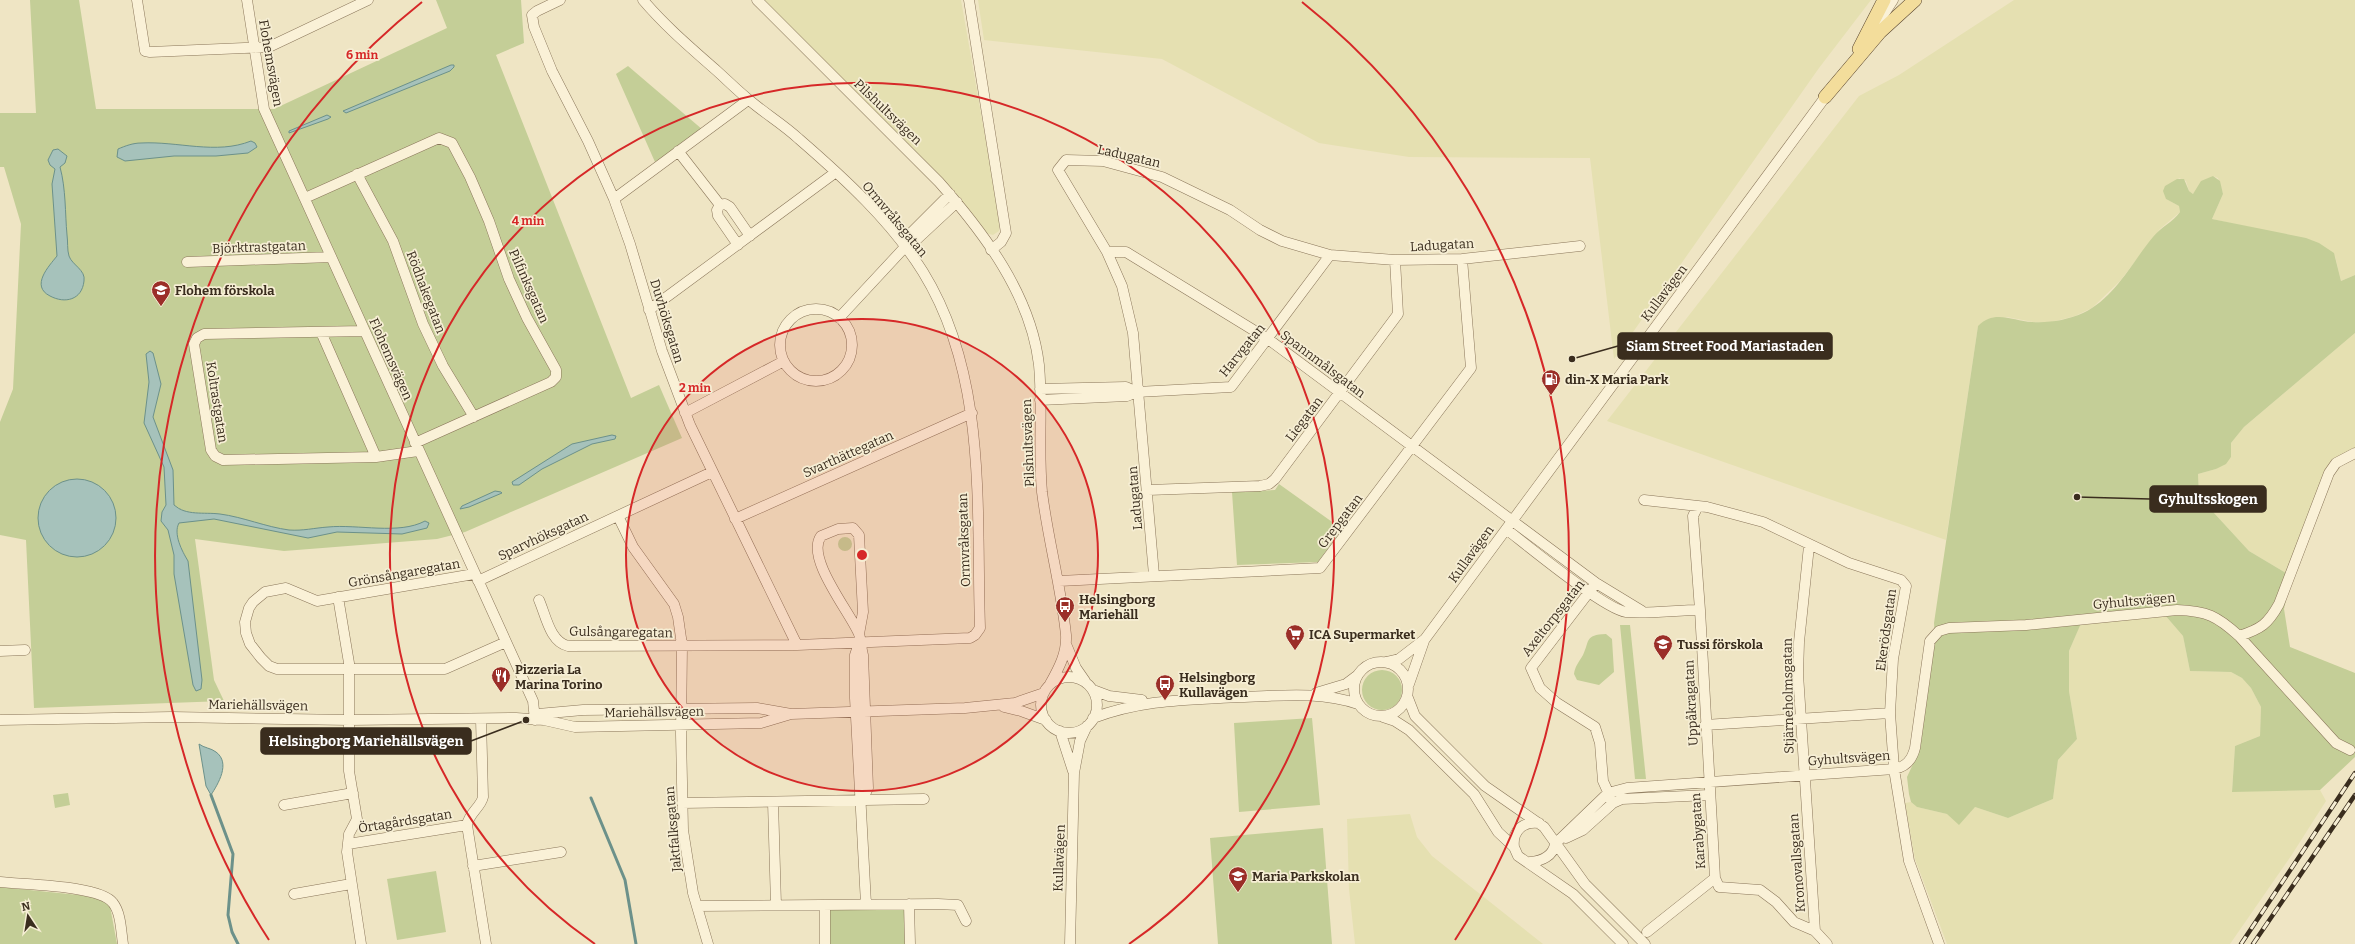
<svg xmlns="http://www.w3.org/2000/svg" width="2355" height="944" font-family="Bitter,serif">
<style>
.farmland{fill:#e5e0b1}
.green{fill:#c4ce97}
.water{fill:#a6c2bb;stroke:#6c918a}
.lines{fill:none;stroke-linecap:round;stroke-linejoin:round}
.stream{stroke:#6c918a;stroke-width:3}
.minor-casing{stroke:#8a765a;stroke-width:11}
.major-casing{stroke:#58442e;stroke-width:14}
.minor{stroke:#faf1d7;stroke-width:10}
.major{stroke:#f3dd9b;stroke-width:13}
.rail-casing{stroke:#3a2d1e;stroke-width:4.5}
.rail{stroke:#f6eed4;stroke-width:3;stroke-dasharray:9;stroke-linecap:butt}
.ring{fill:none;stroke:#d62828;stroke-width:2}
.labels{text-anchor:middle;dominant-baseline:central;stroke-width:3.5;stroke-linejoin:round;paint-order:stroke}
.street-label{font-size:13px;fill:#3a2d1e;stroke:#f6eed4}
.poi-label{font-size:13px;font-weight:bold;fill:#3a2d1e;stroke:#f6eed4;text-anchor:start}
.centre{fill:#d62828;stroke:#f6eed4;stroke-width:2}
.ring-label{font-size:12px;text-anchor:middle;font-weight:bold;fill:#d62828;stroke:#f6eed4;stroke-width:3.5;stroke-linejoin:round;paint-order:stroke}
.leader{fill:none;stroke:#3a2d1e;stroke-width:1.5}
.callout-dot{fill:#3a2d1e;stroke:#f6eed4;stroke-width:1.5}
.callout{fill:#3a2d1e;stroke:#3a2d1e;stroke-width:1.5}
.callout-label{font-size:14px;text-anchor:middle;font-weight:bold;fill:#fff}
</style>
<rect width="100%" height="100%" fill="#efe5c4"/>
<path class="farmland" d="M 764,0 L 961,0 L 1000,221 L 999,231 L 993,235 L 986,233 L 960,198 Z
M 978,0 L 1871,0 L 1819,68 L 1614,359 L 1590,158 L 1409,157 L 1319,143 L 1162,59 L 984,40 Z
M 2014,0 L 2355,0 L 2355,275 L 2341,281 L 2335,256 L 2313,241 L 2212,219 L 2223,194 L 2218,178 L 2213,176 L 2193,194 L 2189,191 L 2186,181 L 2179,178 L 2166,199 L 2179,206 L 2180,212 L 2160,229 L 2120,281 L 2092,308 L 2075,316 L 2052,322 L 2033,322 L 2007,317 L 1978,326 L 1946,540 L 1607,421 L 1859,96 L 1899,75 Z
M 2355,333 L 2355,450 L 2329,466 L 2291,576 L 2249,551 L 2203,501 L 2199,494 L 2198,474 L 2216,469 L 2231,457 L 2231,443 L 2244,427 Z
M 2164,614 L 2183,636 L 2190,671 L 2231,672 L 2242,678 L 2251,688 L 2261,707 L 2260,736 L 2235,746 L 2232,791 L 2320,790 L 2326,801 L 2291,856 L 2230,944 L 1947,944 L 1915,859 L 1905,803 L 1911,802 L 1917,807 L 1947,814 L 1975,807 L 2008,818 L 2053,799 L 2058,760 L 2077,739 L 2069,691 L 2069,651 L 2082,620 Z
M 1410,814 L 1417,837 L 1432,856 L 1543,944 L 1355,944 L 1349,889 L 1347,819 Z"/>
<path class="green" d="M 30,0 L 79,0 L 96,109 L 274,109 L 447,28 L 436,0 L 521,0 L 524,43 L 496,55 L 631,398 L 659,385 L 682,438 L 465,532 L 437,539 L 284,551 L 195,539 L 214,680 L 224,701 L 34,708 L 26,540 L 0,535 L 0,422 L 13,389 L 21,224 L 4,167 L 0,167 L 0,113 L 36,113 Z
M 628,66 L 703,130 L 655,162 L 616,74 Z
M 2213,176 L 2220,181 L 2223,194 L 2212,219 L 2306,238 L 2319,243 L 2334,253 L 2341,281 L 2355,275 L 2355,333 L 2244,427 L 2231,443 L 2231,457 L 2226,464 L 2216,469 L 2198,474 L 2199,494 L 2203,501 L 2249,551 L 2291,576 L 2284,609 L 2290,647 L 2355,673 L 2355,757 L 2320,790 L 2232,792 L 2235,746 L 2260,736 L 2261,707 L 2251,688 L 2242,678 L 2231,672 L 2190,671 L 2183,636 L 2164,614 L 2082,621 L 2069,651 L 2069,691 L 2077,739 L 2058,760 L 2053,799 L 2008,818 L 1975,807 L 1959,825 L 1947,814 L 1917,807 L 1911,802 L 1909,794 L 1907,777 L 1920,749 L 1935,639 L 1934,623 L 1978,326 C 1994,309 2013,321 2032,322 C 2050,323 2067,320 2083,313 C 2115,298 2132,262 2153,237 C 2161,227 2173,222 2180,212 L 2179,206 L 2166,199 L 2163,191 L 2165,186 L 2177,179 L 2184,179 L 2189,191 L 2193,194 L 2201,181 Z
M 1279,484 L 1342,529 L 1318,562 L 1237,565 L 1232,492 L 1275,490 Z
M838 544a7 7 0 1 1 14 0a7 7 0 1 1-14 0Z
M 1620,625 L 1630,625 L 1646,779 L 1635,779 Z
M 1606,634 L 1612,639 L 1614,672 L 1599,685 L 1577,680 L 1574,674 C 1575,666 1579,662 1583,655 C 1590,641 1584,635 1606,634 Z
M1362 690a20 20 0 1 1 40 0a20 20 0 1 1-40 0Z
M 1312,718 L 1320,805 L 1239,812 L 1234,723 Z
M 68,793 L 70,805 L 55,808 L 53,795 Z
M 1323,828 L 1332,944 L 1218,944 L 1210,838 Z
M 436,871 L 446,932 L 397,940 L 387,879 Z
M 0,887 L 98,897 L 110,906 L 117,944 L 0,944 Z
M 829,909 L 905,909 L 905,944 L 829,944 Z"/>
<path class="water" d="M 451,65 L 454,65 L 454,67 L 450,71 L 346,113 L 343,111 Z
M 327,115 L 331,117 L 328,119 L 289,133 L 289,131 Z
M 251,141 L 255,143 L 257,147 L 248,153 L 216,156 L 174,156 L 125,161 L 117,157 L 118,149 C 125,146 133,143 141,143 C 178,141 216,155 251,141 Z
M 58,149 L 67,156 L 65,163 L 60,167 C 66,189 65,213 67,235 C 68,241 67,250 69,256 C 72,265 86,270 84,281 C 82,300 65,304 50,296 C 30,286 49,266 57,256 L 52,184 L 55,169 L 50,165 L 48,160 L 53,150 Z
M 150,351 L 153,353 L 161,384 L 153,417 L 173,470 L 174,505 C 186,516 204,512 220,514 C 243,517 266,527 289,530 C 303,531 314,528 328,527 C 358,524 399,535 425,521 L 429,523 L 427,528 L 402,534 L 337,532 L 308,538 L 214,519 L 179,523 C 173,534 182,551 188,561 L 202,680 L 201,689 L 196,691 L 193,685 L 174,574 L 174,555 L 168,530 L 161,521 L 162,512 L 166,505 L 164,467 L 144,423 L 149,382 L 146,354 Z
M 612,435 L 616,436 L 615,439 L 592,444 L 542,469 L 519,485 L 513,485 L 512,482 L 572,444 Z
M38 518a39 39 0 1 1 78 0a39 39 0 1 1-78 0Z
M 495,491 L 501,492 L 502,493 L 469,507 L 460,509 L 462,506 Z
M 199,744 C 204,748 211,748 216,752 C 231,763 218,784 211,795 L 206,786 Z"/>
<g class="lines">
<path class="stream" d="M 211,795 L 233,854 L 228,915 L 232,932 L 238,944
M 591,798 L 625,880 L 636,944"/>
<defs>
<path id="minor" d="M 137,0 L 145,51 L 150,52 L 269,47 L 368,0
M 247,0 L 264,109 L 533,701 L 535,720
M 560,0 L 537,11 L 532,15 L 534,27 L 552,71 L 588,141 L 614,199 L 630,244 L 662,351 L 690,425 L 797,645 L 970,638 L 975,635 L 980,628 C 976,509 988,377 923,272 C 891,221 844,178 799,139 C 783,124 764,113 748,99 C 737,90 727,80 717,71 C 691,48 665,26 643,0
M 757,0 L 939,182 C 984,233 1031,295 1039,365 C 1043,407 1038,449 1042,492 C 1048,540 1061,586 1066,635 C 1067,653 1059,668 1050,684
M 969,0 L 1006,233 L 1001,242 L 991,250
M 1878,23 L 1893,0
M 678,151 L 720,205
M 357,174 L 393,241 L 423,324 L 443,366 L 474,417
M 305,198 L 439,138 L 452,143 L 470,177 L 489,221 L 509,279 L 527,318 L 556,370 L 556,377 L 551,382 L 415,443
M 614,199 L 748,100
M 738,245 L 718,216 L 717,210 L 720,205 L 725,204 L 730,207 L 750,236
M 905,247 L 909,235 L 950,194
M 1107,252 L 1126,252 L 1268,339 L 1596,583 L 1642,611
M 187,262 L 331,257
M780 345a36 36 0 1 1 72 0a36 36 0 1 1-72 0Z
M 649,310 L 836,172
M 839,318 L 905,247 L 915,241 L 957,202
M 364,331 L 204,334 L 197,338 L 194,344 L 211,450 L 215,456 L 223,460 L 376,457 L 418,451
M 321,332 L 376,457
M 1040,389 L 1126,387 L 1137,392
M 1040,400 L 1127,396 L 1137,392 L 1231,387 L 1330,255
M 685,413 L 784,361
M 1148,490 L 1260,486 L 1269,484 L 1275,479 L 1398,314 L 1395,260
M 1644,500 L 1707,507 L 1763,522 L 1849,563 L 1901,580 L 1906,586 L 1893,659 L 1890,713 L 1894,769 L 1909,861 L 1939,944
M 1698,506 L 1693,516 L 1700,610 L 1715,878 L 1719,887 L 1760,890 L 1776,902 L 1794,922 L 1815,931
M 618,516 L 633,547 L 674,604 L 678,617 L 682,645 L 681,734 L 683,830 L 693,893 L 708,944
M 735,519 L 972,413
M 1506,529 C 1528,546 1604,609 1626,612 C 1649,614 1677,610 1700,610
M 1809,546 L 1799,642 L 1798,674 L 1815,931 L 1827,944
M 474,574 L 317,601 L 286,588 L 265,592 L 253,602 L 249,608 L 245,622 L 246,633 L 250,644 L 261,658 L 269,666 L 277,669 L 445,669 L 506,642
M 1154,575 L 1133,333 L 1122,286 L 1107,252 L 1058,170 L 1066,160 L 1103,161 L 1162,177 L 1230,210 L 1260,230 L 1282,241 L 1330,255 L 1395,260 L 1462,259 L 1580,246
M 478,581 L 712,472
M 1059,581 L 1320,568 L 1471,368 L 1462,259
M 1596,583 L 1531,668 L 1540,688 L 1557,703 L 1595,727 L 1600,743 L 1603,781 L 1613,803
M 338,597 L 349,663 L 349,771 L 357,819 L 349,834 L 347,852 L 361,944
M 539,600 C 546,616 550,642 568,646 L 797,645
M 859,634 L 863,612 L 859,535 L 853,528 L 838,529 L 821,536 C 805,558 850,612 859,634 C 861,640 861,648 863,655 L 868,788 L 862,800
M 2239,636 C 2261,629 2268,624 2279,604 L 2329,473 L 2336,463 L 2355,453
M 859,643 L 855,655 L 855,698 L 866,904
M 1066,644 L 1076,668 L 1085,681
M 0,651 L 25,650
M1354 689a27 27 0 1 1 54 0a27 27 0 1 1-54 0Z
M 1386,662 L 1399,659 L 1425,639 L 1829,92
M1041 705a28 28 0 1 1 56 0a28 28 0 1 1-56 0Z
M 1409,684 L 1424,641
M 1093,690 L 1109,696 L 1142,700
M 1316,693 L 1346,684 L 1358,675
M 1408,698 L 1415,716 L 1485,786 L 1544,827 L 1585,884 L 1645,944
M 1004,707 L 1021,711 L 1046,720
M 538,714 L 583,710 L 757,708 L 791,714 L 965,708 L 1015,703 L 1044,693
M 1383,717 L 1395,721 L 1409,730 L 1474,794 L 1498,832 L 1514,847 L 1518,856 L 1573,894 L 1623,944
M 1093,718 C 1144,699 1187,700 1240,697 C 1280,696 1319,691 1358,704
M 481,719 L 483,797 C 481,807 469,813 467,825 L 486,944
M 0,720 L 172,717 L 350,720 L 516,718 L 544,720 L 575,727 L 761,723 L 791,714
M 1705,725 L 1890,713
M 1060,731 L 1073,771
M 773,802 L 776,905
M 682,803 L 924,799
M 284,805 L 353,793
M 1566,838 L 1583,830 L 1613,803 L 1622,799 L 1709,795
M 348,844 L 467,825
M 1555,844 L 1608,793 L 1627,788 L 1894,769 C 1906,767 1912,760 1915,748 L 1930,641 L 1939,631 L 1949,628 L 2026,625 L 2177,610 C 2207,611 2217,616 2239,636 L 2336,743 L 2350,750
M 1514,847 C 1512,831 1523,821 1539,823
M 1530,862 C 1542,861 1553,856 1555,844
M 473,866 L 561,852
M 0,882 C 23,885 100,885 113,903 C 121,913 121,931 123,944
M 294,894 L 351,884
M 909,904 L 910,944
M 825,905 L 825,944
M 697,906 L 938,904 L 958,905 L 966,921
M 1647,932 L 1715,878
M 1070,944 L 1074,773 L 1080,741 L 1087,726"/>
<path id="major" d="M 1859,49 L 1884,0
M 1825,97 L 1880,32 L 1915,0"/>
</defs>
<use href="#minor" class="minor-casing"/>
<use href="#major" class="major-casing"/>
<use href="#minor" class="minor"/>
<use href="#major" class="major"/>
<defs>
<path id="rail" d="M 2241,944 L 2355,773
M 2253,944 L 2355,795"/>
</defs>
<use href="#rail" class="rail-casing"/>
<use href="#rail" class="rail"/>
</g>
<circle cx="862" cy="555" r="236" fill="#d62828" fill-opacity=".12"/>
<g class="ring">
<circle cx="862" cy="555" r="236"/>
<path d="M595 944A472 472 0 1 1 1129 944"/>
<path d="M269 940A707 707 0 0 1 422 2M1302 2A707 707 0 0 1 1455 940"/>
</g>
<defs>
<symbol id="school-pin" viewBox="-11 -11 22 30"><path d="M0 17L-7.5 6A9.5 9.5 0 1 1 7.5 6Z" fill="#9b2e28" stroke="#f6eed4"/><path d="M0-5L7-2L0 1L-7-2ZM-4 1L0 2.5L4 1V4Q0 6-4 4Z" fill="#fff"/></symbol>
<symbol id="fuel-pin" viewBox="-11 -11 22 30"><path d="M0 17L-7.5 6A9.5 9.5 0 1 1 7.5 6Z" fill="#9b2e28" stroke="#f6eed4"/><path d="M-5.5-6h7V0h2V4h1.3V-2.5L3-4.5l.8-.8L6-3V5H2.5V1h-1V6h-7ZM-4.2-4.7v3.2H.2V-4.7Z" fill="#fff"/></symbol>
<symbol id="bus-pin" viewBox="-11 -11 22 30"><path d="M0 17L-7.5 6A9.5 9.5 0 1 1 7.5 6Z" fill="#9b2e28" stroke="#f6eed4"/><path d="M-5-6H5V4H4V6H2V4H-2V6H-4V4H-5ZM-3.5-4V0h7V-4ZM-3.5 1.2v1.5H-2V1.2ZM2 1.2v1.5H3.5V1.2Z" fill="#fff"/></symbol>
<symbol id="supermarket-pin" viewBox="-11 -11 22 30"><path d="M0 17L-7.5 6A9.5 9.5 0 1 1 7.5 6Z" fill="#9b2e28" stroke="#f6eed4"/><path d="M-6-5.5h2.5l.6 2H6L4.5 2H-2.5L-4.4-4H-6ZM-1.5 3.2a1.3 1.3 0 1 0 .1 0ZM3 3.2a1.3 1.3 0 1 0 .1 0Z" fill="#fff"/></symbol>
<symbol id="restaurant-pin" viewBox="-11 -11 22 30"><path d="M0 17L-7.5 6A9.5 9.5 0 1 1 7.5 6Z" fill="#9b2e28" stroke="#f6eed4"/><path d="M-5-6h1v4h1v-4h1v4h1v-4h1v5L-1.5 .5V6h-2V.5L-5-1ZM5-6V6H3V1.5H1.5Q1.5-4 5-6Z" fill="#fff"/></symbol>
</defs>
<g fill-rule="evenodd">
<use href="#school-pin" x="150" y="279" width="22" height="30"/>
<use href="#fuel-pin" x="1540" y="368" width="22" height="30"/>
<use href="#bus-pin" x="1054" y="595" width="22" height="30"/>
<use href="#supermarket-pin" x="1284" y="623" width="22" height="30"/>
<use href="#school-pin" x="1652" y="633" width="22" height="30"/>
<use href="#restaurant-pin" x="490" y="665" width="22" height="30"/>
<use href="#bus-pin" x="1154" y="673" width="22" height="30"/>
<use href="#school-pin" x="1227" y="865" width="22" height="30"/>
</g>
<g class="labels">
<g class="street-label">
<text transform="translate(271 63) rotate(80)">Flohemsvägen</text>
<text transform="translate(888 112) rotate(44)">Pilshultsvägen</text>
<text transform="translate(1129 156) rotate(13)">Ladugatan</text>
<text transform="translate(895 219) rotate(50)">Ormvråksgatan</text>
<text transform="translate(1442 245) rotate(-3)">Ladugatan</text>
<text transform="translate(259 247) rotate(-2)">Björktrastgatan</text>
<text transform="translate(529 286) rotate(66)">Pilfinksgatan</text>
<text transform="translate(426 292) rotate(69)">Rödhakegatan</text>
<text transform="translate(1664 293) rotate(-53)">Kullavägen</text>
<text transform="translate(667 321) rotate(73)">Duvhöksgatan</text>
<text transform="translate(1242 350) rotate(-51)">Harvgatan</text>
<text transform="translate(391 359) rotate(66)">Flohemsvägen</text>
<text transform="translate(1323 364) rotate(37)">Spannmålsgatan</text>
<text transform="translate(217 402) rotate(81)">Koltrastgatan</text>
<text transform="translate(1304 419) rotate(-53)">Liegatan</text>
<text transform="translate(1028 443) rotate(-92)">Pilshultsvägen</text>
<text transform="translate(848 454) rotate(-24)">Svarthättegatan</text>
<text transform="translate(1135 498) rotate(-95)">Ladugatan</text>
<text transform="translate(1340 521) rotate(-53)">Grepgatan</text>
<text transform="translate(543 536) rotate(-25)">Sparvhöksgatan</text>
<text transform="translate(964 540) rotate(-92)">Ormvråksgatan</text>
<text transform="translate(1471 554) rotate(-54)">Kullavägen</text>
<text transform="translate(404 573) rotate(-10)">Grönsångaregatan</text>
<text transform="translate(2134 601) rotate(-5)">Gyhultsvägen</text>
<text transform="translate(1553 618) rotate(-52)">Axeltorpsgatan</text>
<text transform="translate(1886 630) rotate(-82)">Ekerödsgatan</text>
<text transform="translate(621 632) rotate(1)">Gulsångaregatan</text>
<text transform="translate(1788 696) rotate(-91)">Stjärneholmsgatan</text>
<text transform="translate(1691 703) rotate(-93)">Uppåkragatan</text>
<text transform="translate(258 705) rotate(1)">Mariehällsvägen</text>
<text transform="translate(654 712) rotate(-1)">Mariehällsvägen</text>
<text transform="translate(1849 758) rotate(-4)">Gyhultsvägen</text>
<text transform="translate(405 821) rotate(-9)">Örtagårdsgatan</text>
<text transform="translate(673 829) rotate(-95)">Jaktfalksgatan</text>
<text transform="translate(1698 831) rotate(-94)">Karabygatan</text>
<text transform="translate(1059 858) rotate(-88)">Kullavägen</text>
<text transform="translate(1797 863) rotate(-94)">Kronovallsgatan</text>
</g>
<g class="poi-label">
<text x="175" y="290">Flohem förskola</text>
<text x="1565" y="379">din-X Maria Park</text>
<text x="1079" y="599">Helsingborg<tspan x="1079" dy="15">Mariehäll</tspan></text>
<text x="1309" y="634">ICA Supermarket</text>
<text x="1677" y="644">Tussi förskola</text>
<text x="515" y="669">Pizzeria La<tspan x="515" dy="15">Marina Torino</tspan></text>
<text x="1179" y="677">Helsingborg<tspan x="1179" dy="15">Kullavägen</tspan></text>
<text x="1252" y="876">Maria Parkskolan</text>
</g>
</g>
<circle cx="862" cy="555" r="6" class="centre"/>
<g class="ring-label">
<text x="362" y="59">6 min</text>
<text x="528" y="225">4 min</text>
<text x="695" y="392">2 min</text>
</g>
<path class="leader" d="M1572 359L1618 346M2077 497L2150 499M526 720L471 741"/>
<g class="callout-dot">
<circle cx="1572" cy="359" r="4"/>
<circle cx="2077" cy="497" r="4"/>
<circle cx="526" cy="720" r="4"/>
</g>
<g class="callout">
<rect x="1618" y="333" width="214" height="26" rx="4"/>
<rect x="2150" y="486" width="116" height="26" rx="4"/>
<rect x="261" y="728" width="210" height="26" rx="4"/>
</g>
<g class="callout-label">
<text x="1725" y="351">Siam Street Food Mariastaden</text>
<text x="2208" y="504">Gyhultsskogen</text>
<text x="366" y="746">Helsingborg Mariehällsvägen</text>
</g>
<g transform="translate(28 916) rotate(348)" stroke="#f6eed4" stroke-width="3" paint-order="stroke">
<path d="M0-3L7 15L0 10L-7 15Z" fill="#3a2d1e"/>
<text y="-6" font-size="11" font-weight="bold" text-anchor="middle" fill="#3a2d1e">N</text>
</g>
</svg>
